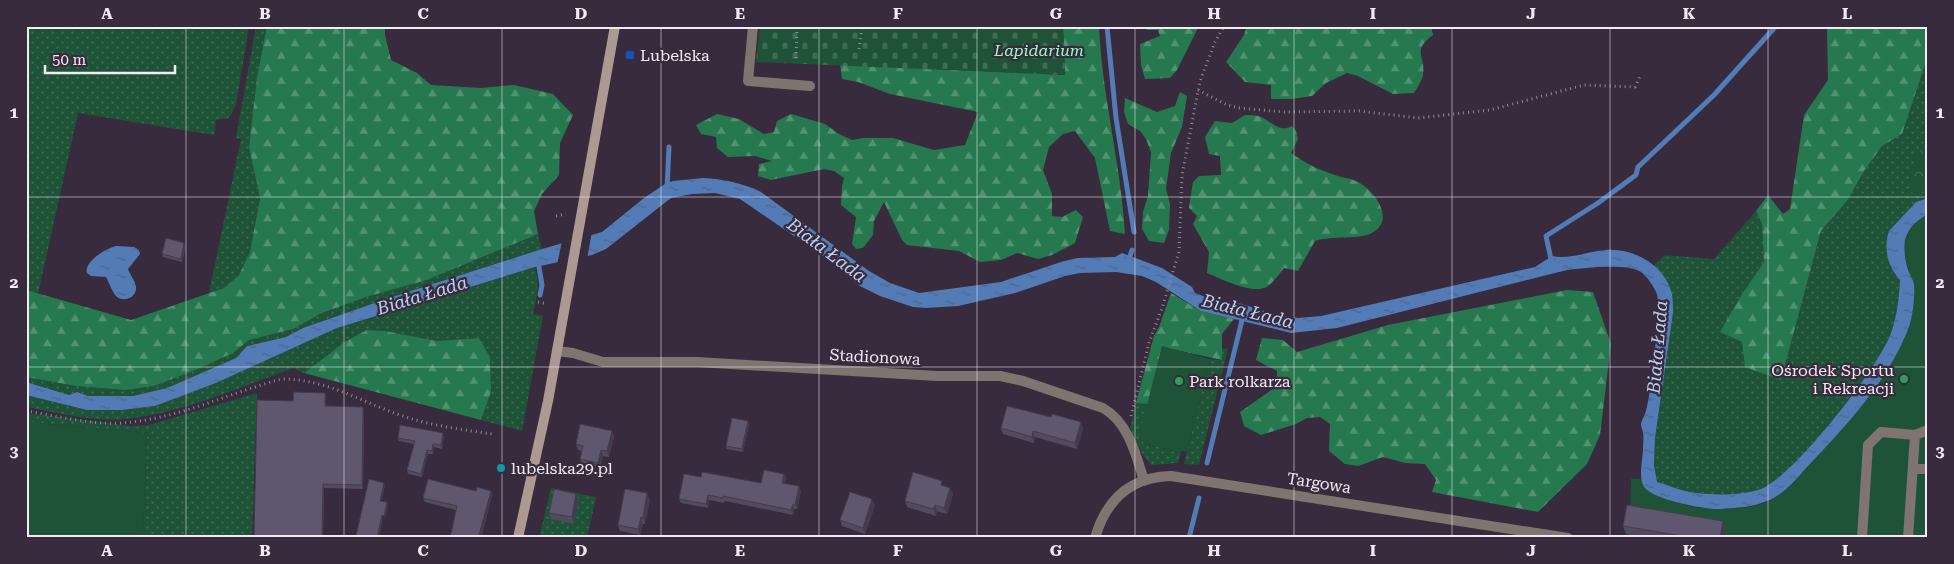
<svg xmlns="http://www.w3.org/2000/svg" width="1954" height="564" font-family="'Roboto Serif',serif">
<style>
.grass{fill:url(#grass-dots)}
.forest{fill:url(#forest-firs)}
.cemetery{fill:url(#cemetery-stones)}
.park{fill:url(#park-crowns)}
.garden{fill:#1e5337}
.water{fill:url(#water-ripples)}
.pier{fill:#382b3d}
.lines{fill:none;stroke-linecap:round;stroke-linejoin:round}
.stream{stroke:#537bb6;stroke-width:5}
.path{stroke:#938897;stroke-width:3;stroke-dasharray:1 4;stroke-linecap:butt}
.lane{stroke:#7f746f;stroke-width:10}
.street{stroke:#7f746f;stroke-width:10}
.secondary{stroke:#ac9992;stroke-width:10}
.wall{fill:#524b5e}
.shaded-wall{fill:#423d4c}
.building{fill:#5f576d;stroke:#423d4c}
.grid{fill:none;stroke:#f3eaf6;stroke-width:1;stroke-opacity:0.55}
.transit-dot{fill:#1a4fb4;stroke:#382b3d;stroke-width:2}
.leisure-dot{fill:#2e9e5b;stroke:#382b3d;stroke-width:2}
.culture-dot{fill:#0f9aa8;stroke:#382b3d;stroke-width:2}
.labels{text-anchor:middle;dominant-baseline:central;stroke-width:4.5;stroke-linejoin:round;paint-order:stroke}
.park-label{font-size:16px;font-style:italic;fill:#93ffc1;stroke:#382b3d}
.poi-label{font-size:16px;fill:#f3eaf6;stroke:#382b3d;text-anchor:start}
.street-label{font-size:16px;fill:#f3eaf6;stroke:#382b3d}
.water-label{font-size:18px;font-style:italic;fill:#bad0f2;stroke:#382b3d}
.neatline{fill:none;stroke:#f3eaf6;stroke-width:2}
.grid-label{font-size:16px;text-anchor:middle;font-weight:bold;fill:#f3eaf6}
</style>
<defs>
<pattern id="grass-dots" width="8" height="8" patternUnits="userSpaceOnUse" patternTransform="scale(1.25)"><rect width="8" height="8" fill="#1e5337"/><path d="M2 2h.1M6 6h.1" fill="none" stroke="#3f6c55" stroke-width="1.8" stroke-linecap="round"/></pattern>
<pattern id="forest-firs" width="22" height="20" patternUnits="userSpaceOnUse" patternTransform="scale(1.25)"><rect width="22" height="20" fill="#26784e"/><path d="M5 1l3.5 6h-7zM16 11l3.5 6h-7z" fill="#519271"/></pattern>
<pattern id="cemetery-stones" width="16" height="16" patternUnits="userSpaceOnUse" patternTransform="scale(1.25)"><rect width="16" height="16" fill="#1e5337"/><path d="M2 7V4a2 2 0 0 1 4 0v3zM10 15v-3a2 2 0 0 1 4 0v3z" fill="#3f6c55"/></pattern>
<pattern id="park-crowns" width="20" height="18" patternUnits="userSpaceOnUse" patternTransform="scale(1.25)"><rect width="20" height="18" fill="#1e5337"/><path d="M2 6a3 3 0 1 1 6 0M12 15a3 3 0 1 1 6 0" fill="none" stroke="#3f6c55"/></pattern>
<pattern id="water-ripples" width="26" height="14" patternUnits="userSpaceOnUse" patternTransform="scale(1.25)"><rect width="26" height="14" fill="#537bb6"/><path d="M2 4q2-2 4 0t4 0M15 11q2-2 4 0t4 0" fill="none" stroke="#4f668b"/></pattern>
</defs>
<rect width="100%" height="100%" fill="#382b3d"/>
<path class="grass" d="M 26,26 L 249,26 L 236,105 L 229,118 L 216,120 L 214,135 L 78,113 L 38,294 L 26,290 Z
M 256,26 L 267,26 L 257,77 L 249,147 L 260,198 L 250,252 L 239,275 L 224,288 L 209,293 L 241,139 L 236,138 Z
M 1928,56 L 1928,138 L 1912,193 L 1928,190 L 1928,198 L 1916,202 L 1893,273 L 1900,280 C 1899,298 1897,316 1891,333 C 1879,367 1794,476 1761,489 C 1742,496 1702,496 1682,490 C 1673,488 1666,484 1657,482 L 1654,465 L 1655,438 L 1673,313 L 1654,265 L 1665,255 L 1714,259 L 1756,211 L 1762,224 L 1764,262 L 1742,294 L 1742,342 L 1781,380 L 1821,231 L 1847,201 L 1864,171 L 1882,146 L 1902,134 Z
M 538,234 L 542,249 L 386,299 L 303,328 L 286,337 L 247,346 L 236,358 L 167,388 L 133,396 L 88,396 L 77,392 L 69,395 L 26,382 L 26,377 L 76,386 L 125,390 L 154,386 L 198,369 L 233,353 L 249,340 L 293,329 L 322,313 L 366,297 L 427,280 Z
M 535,267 C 540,284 537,297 533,314 L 543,316 L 522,431 L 481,420 L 491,392 L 490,357 L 479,338 L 437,341 L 385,331 L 367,330 L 346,341 L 304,373 L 293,368 C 241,387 181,414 125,419 C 93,422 58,413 26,407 L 26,395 L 87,410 L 122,410 L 155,406 L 216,383 L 337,328 Z
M 1222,348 L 1228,349 L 1199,465 L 1184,464 L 1210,359 L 1221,360 Z
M 257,393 L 252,538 L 143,538 L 147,433 L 26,422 L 26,413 L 131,426 L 149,425 Z
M 1136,403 L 1148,404 L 1140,437 L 1144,443 L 1181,453 L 1178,463 L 1151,465 L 1142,453 L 1130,428 Z
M 551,488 L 596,497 L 587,538 L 539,538 Z"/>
<path class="forest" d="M 267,26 L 385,26 L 385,35 L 391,60 L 417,73 L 431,85 L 481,88 L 514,85 L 553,94 L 573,115 L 560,143 L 559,175 L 542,194 L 534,211 L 538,234 L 427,280 L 366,297 L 322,313 L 293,329 L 249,340 L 233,353 L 198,369 L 154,386 L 125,390 L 76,386 L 26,377 L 26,290 L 131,320 L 224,288 L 239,275 L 250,252 L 260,198 L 249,147 L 257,77 Z
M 1063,26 L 1099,26 C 1102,96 1121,164 1125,234 L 1110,231 L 1095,158 L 1075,131 L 1063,134 L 1049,147 L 1043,170 L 1052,194 L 1052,216 L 1062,217 L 1076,210 L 1083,217 L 1075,243 L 1052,255 L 1038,259 L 1017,253 L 1001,260 L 980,262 L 959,251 L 907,245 L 902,240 L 884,202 L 874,221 L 873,235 L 863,248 L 856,249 L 852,244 L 856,217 L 841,205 L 842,186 L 844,178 L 834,171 L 824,169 L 771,180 L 758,176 L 759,164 L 772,161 L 755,156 L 728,157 L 717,148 L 716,137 L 701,134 L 696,125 L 717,114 L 739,119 L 764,134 L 774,132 L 777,121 L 791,114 L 825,124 L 839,134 L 852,140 L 863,138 L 893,138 L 934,150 L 965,145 L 978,112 L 890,94 L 858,82 L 842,79 L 840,64 L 1065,75 Z
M 1143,26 L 1199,26 L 1177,70 L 1170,78 L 1145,79 L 1141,65 L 1140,44 L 1160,36 L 1158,30 L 1147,30 Z
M 1247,26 L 1431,26 L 1433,35 C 1411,51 1426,56 1423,75 C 1422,81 1417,88 1414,93 L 1393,94 L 1358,76 L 1347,73 L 1326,83 L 1312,96 L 1291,99 L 1271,99 L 1271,85 L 1245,82 L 1226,62 L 1244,35 Z
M 1827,26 L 1928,26 L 1928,56 L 1902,134 L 1882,146 L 1864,171 L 1847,201 L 1821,231 L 1781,380 L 1745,367 L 1742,342 L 1720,332 L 1742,294 L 1764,262 L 1762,224 L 1756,211 L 1768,195 L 1783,214 L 1790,209 L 1804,115 L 1828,80 Z
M 1180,92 L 1187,96 L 1182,127 L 1171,153 L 1166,189 L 1170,204 L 1169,230 L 1164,243 L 1149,241 L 1142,229 L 1143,212 L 1148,196 L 1151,152 L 1146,139 L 1140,131 L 1128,124 L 1124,112 L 1125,98 L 1157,112 L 1175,106 Z
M 1245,115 C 1249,115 1254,115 1258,116 C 1270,119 1278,134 1292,126 L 1296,131 L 1298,139 L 1291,153 C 1305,163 1319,170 1335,175 C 1342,178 1351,178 1358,182 C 1375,191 1396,220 1372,233 C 1360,240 1332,235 1315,241 L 1298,271 L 1284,268 C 1279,274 1274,282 1268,286 C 1254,296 1222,279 1207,273 L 1209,252 L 1193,224 L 1197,216 L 1189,208 L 1193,182 L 1199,176 L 1221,175 L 1220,156 L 1209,154 L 1205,137 L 1215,121 L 1232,123 Z
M 1567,290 L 1593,292 L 1611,344 L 1600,435 L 1587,464 L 1538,512 L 1432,492 L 1436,480 L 1425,464 L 1405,463 L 1383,457 L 1358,466 L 1345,464 L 1329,451 L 1330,424 L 1320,417 L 1307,418 L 1296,424 L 1261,435 L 1244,426 L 1240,412 L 1277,386 L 1277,371 L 1256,360 L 1262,338 L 1283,340 L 1297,352 L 1388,325 Z
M 1171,293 L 1201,311 L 1234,319 L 1222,334 L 1222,360 L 1162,347 L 1148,404 L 1136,403 L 1154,336 L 1159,327 Z
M 367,330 L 385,331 L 437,341 L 479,338 L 490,357 L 491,392 L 481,420 L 304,373 L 346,341 Z"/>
<path class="cemetery" d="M 760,26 L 1063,26 L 1065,75 L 756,62 Z"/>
<path class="park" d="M 1928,134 L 1928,190 L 1912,193 C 1905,174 1920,152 1928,134 Z"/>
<path class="garden" d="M 1928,214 L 1928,538 L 1626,538 L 1630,513 L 1631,479 L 1642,479 L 1644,486 C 1656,492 1668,500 1682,504 C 1706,511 1743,511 1767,502 C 1783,495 1796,479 1807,467 C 1846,426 1889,380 1909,327 C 1913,316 1914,298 1914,286 C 1913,281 1910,276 1909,271 C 1901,245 1903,228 1928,214 Z
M 1162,346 L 1210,359 L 1187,452 L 1182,451 L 1181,453 L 1144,443 L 1139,437 Z
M 26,422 L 147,433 L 143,538 L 26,538 Z"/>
<path class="water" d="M 703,178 C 723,179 743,183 761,192 L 869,271 L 890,283 L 919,293 L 1001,282 L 1064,261 L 1078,258 L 1115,257 L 1122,253 L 1162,268 L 1192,287 L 1195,293 L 1211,299 L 1242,304 L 1274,314 L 1298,318 L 1321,316 L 1535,267 L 1552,256 C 1570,260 1588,251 1606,250 C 1634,248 1665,265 1672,294 C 1673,300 1673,307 1673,313 L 1655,438 L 1654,465 L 1657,482 C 1666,484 1673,488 1682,490 C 1702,496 1742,496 1761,489 C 1794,476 1879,367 1891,333 C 1897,316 1899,298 1900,280 C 1888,267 1883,249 1889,231 L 1916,202 L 1928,198 L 1928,214 C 1903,228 1901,244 1908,270 C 1910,275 1913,280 1914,284 C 1915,296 1913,316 1909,327 C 1889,380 1847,425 1808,466 C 1797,478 1784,495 1767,501 C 1753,507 1736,508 1721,509 C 1705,510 1654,500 1644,487 C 1638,478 1643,459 1643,448 C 1643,443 1644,438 1643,433 C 1643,430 1641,428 1641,425 C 1641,421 1645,415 1646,411 C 1651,394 1661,308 1657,294 C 1654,287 1647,276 1641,272 C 1627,263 1584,268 1567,270 L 1337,328 L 1291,333 L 1201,311 L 1156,282 L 1142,276 L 1116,272 L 1080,273 L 1065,276 L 1015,293 L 958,306 L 926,308 L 913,307 L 880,296 L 860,286 L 829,260 L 740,199 L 715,193 L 692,194 L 671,198 L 606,249 L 592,255 L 535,267 L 337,328 L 216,383 L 155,406 L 122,410 L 87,410 L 26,395 L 26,382 L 69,395 L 77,392 L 88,396 L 133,396 L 167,388 L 236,358 L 247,346 L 286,337 L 303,328 L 386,299 L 542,249 L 602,232 L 644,198 L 665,184 L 673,181 Z
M 117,246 L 134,247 L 139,250 L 140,254 L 128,269 C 130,275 135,280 136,287 C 137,298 123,303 116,296 C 112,291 109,283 106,277 L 91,276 L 87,273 C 83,262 108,247 117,246 Z"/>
<path class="pier" d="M 592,232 L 587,259 L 557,265 L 562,241 Z"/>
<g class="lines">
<path class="stream" d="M 1107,26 L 1116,118 L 1134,232
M 667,189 L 669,147
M 538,261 L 542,285 L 540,295
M 1128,262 L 1132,250
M 1552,264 L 1546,236 L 1598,203 L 1636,175 L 1638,167 L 1714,95 L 1776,26
M 1207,463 L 1243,316
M 1189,538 L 1199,498"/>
<path class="path" d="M 859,49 L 862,26
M 796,58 L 797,26
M 1198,90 L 1227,105 L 1239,108 L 1284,112 L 1359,111 L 1418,118 L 1490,110 L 1584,85 L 1635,87 L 1641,74
M 556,216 L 566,214
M 538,302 L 547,304
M 26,411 C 60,416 98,427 132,422 C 184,416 232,392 282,379 C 329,379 366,405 409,418 C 434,426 466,430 492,434
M 1131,416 L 1149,343 L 1162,308 L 1179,252 L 1182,175 L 1200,81 L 1215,42 L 1224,26"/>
<path class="lane" d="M 753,26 L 748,81 L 810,86
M 1913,469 L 1928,469
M 1862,538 L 1868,445 L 1881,432 L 1915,435 L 1928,430
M 1908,538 L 1915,435"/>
<path class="street" d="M 557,351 L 573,353 L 603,362 L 697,362 L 937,376 L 1000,376 L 1023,381 L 1103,408 C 1128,422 1136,454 1144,481
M 1095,538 C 1106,500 1130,477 1171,476 L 1568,538"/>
<path class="secondary" d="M 518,538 L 548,401 L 615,26"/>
</g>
<path class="wall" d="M 184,243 L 186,246 L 182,262 L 163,257 L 162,254 Z
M 325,393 L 326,396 L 326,406 L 363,407 L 364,410 L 363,489 L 324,488 L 323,538 L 293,401 Z
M 1051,417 L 1081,422 L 1083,429 L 1077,449 L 1035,437 L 1034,443 L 1003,434 L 1001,428 Z
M 749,424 L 743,452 L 727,449 L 726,446 Z
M 612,431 L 614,437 L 609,457 L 603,456 L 600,469 L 582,465 L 580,459 L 582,451 L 578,450 L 576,444 Z
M 444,436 L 442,449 L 434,447 L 433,454 L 428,454 L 422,477 L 408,474 L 407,470 L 414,444 L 399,441 L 398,438 Z
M 784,474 L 786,478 L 785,483 L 801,491 L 797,509 L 794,509 L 793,515 L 725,501 L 724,503 L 709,500 L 708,508 L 681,503 L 679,499 L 701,477 L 761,483 Z
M 944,486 L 950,488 L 953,494 L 947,514 L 937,511 L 936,516 L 907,507 L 905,501 Z
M 476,491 L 491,491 L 492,495 L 482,535 L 456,510 L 425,502 L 423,498 Z
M 650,499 L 645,524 L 643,524 L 640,535 L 620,531 L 618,525 Z
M 579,500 L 574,524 L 551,519 L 549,513 Z
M 875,505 L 865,534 L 842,526 L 840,520 Z
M 1723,521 L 1726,529 L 1725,538 L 1649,538 L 1626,534 L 1623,526 Z"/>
<path class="shaded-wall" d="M 184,243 L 186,246 L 182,262 L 181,259 Z
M 325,393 L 326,396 L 326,409 L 325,406 Z
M 363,407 L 364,410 L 363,489 L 362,485 Z
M 748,421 L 749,424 L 743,452 L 742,449 Z
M 1081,422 L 1083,429 L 1077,449 L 1075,443 Z
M 612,431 L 614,437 L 609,457 L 607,451 Z
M 1033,431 L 1035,437 L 1034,443 L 1032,437 Z
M 443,433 L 444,436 L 442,449 L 441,445 Z
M 433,444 L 434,447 L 433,454 L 432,451 Z
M 427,450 L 428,454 L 422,477 L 421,474 Z
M 601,450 L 603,456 L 600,469 L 598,463 Z
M 784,474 L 786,478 L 784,487 L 782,483 Z
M 384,483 L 385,486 L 381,504 L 380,501 Z
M 323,484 L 324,488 L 323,538 L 322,538 Z
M 799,486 L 801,491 L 797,509 L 795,505 Z
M 950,488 L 953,494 L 947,514 L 944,508 Z
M 491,491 L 492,495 L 481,538 L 479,535 Z
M 647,493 L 650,499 L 645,524 L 643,518 Z
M 576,494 L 579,500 L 574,524 L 572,517 Z
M 708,495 L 709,500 L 708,508 L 706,504 Z
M 872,499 L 875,505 L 865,534 L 863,528 Z
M 387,502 L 388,505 L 385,519 L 384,516 Z
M 793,504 L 794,509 L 793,515 L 791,510 Z
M 935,505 L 937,511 L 936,516 L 933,509 Z
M 382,515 L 383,518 L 379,538 L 377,538 Z
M 641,517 L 643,524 L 640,535 L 638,529 Z
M 1723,521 L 1726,529 L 1725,538 L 1720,538 Z"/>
<path class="building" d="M 166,238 L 184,243 L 181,259 L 162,254 Z
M 294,392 L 325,393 L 325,406 L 363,407 L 362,485 L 323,484 L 322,538 L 254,538 L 257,400 L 293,401 Z
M 1007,406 L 1051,417 L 1052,414 L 1081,422 L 1075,443 L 1033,431 L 1032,437 L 1001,428 Z
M 732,418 L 748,421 L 742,449 L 726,446 Z
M 580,424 L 612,431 L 607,451 L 601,450 L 598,463 L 580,459 L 583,446 L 576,444 Z
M 400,425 L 443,433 L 441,445 L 433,444 L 432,451 L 427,450 L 421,474 L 407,470 L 415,441 L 398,438 Z
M 764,470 L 784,474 L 782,483 L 799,486 L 795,505 L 793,504 L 791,510 L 723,496 L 723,498 L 708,495 L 706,504 L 679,499 L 684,474 L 701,477 L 702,472 L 761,483 Z
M 913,472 L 942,481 L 941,485 L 950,488 L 944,508 L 935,505 L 933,509 L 905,501 Z
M 369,479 L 384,483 L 380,501 L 387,502 L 384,516 L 382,515 L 377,538 L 361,538 L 356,536 Z
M 428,479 L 476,491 L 477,487 L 491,491 L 479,535 L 483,535 L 482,538 L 450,538 L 457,506 L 423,498 Z
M 554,489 L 576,494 L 572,517 L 549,513 Z
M 625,489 L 647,493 L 643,518 L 641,517 L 638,529 L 618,525 Z
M 850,492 L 872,499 L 863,528 L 840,520 Z
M 1627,505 L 1723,521 L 1720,538 L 1694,538 L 1623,526 Z"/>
<path class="grid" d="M 186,26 L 186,538M 344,26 L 344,538M 502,26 L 502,538M 661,26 L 661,538M 819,26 L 819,538M 977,26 L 977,538M 1135,26 L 1135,538M 1294,26 L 1294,538M 1452,26 L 1452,538M 1610,26 L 1610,538M 1768,26 L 1768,538M 26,197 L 1928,197M 26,367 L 1928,367"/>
<rect class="transit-dot" x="625" y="50" width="10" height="10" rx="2.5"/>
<g class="leisure-dot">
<circle cx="1904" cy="379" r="5"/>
<circle cx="1179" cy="381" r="5"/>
</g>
<circle class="culture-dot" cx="501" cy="468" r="5"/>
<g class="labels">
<g class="park-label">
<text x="1039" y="50">Lapidarium</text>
</g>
<g class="poi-label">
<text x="640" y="55">Lubelska</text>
<text x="1894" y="370" text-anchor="end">Ośrodek Sportu<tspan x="1894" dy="18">i Rekreacji</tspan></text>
<text x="1189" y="381">Park rolkarza</text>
<text x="511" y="468">lubelska29.pl</text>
</g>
<g class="street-label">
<text transform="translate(875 357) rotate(3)">Stadionowa</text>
<text transform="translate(1319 483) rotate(9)">Targowa</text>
</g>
<g class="water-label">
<text transform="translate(827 250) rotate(37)">Biała Łada</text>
<text transform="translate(422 295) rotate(-17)">Biała Łada</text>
<text transform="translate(1248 311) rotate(14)">Biała Łada</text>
<text transform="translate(1657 347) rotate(-85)">Biała Łada</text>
</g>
</g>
<rect width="1954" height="564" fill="none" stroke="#382b3d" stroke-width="55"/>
<path d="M45 65v8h130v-8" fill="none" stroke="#f3eaf6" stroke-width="2.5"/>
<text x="52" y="65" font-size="15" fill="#f3eaf6" stroke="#382b3d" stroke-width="4" paint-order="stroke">50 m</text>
<rect x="28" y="28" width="1898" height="508" class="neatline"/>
<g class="grid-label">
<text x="107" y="19">A</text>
<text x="265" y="19">B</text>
<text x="423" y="19">C</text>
<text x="581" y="19">D</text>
<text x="740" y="19">E</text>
<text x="898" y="19">F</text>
<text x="1056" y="19">G</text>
<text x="1214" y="19">H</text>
<text x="1373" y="19">I</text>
<text x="1531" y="19">J</text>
<text x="1689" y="19">K</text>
<text x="1847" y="19">L</text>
<text x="14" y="118">1</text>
<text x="1940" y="118">1</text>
<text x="14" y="288">2</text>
<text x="1940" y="288">2</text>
<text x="14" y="457">3</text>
<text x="1940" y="457">3</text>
<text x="107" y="556">A</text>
<text x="265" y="556">B</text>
<text x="423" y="556">C</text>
<text x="581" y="556">D</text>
<text x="740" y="556">E</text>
<text x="898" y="556">F</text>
<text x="1056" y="556">G</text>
<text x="1214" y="556">H</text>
<text x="1373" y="556">I</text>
<text x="1531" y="556">J</text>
<text x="1689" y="556">K</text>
<text x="1847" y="556">L</text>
</g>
</svg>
